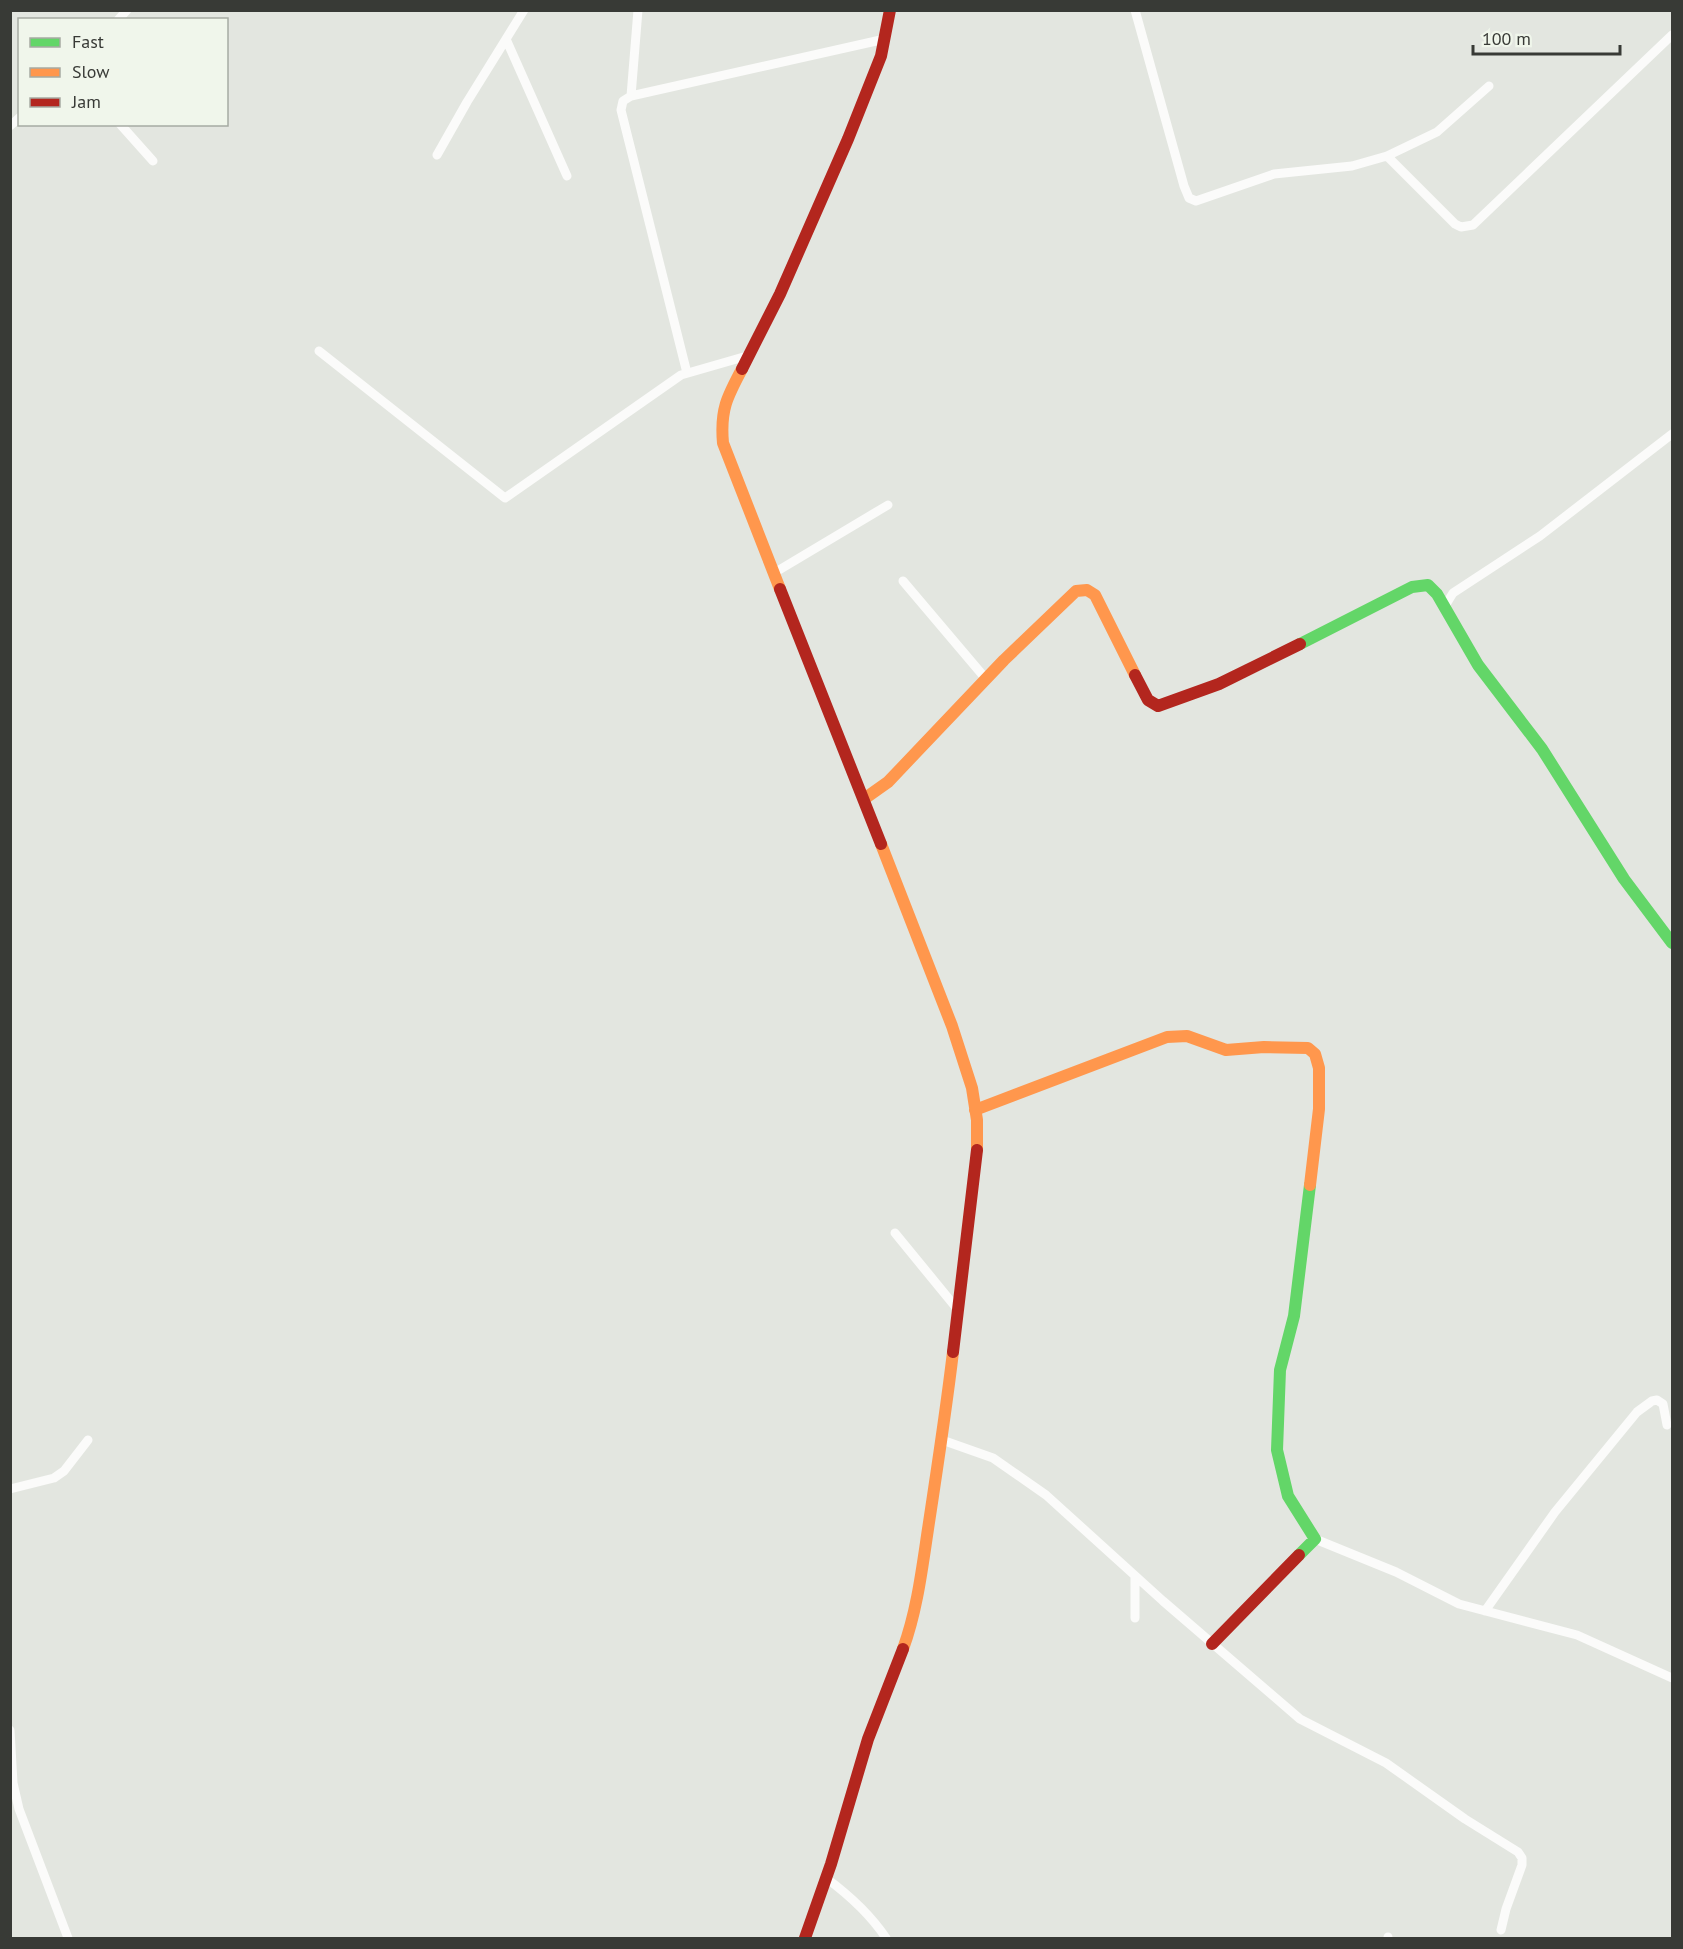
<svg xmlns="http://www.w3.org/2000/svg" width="1683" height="1949" font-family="'PT Sans',sans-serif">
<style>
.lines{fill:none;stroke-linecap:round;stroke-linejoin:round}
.street{stroke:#fbfbfa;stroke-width:9}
.fast{stroke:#63d668;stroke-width:12}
.slow{stroke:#ff974d;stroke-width:12}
.jam{stroke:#b3261e;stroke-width:12}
</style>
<rect width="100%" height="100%" fill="#e3e6e0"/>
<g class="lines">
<path class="street" d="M 1135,10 L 1184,186 L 1189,198 L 1196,201 L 1274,174 L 1352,166 L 1387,156 L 1437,132 L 1489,86
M 118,20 L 127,10
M 506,39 L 567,176
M 631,96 L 638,10
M 120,124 L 153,161
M 10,126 L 20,117
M 437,155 L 467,102 L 524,10
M 1387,156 L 1455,224 L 1461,227 L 1473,225 L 1672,35
M 319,351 L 505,498 L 681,375 L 747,356
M 687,373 L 621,110 L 623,101 L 631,96 L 885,39
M 774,573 L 888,505
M 903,581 L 986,679
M 1445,606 L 1453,593 L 1540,536 L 1672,434
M 895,1233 L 958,1310
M 942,1440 L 993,1458 L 1046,1495 L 1163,1601 L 1300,1719 L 1386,1763 L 1465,1819 L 1518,1852 L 1522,1858 L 1522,1865 L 1506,1909 L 1501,1930
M 10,1489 L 54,1478 L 64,1471 L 88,1440
M 1315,1539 L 1396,1572 L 1459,1604 L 1577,1635 L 1672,1678
M 1135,1576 L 1135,1618
M 1485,1611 L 1555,1512 L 1637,1412 L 1652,1401 L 1657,1400 L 1663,1404 L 1667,1425
M 10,1730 L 13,1783 L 19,1809 L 68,1938
M 826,1878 C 849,1895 870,1914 886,1938
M 1388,1938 L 1388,1937"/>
<path class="fast" d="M 1300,644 L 1412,587 L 1428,585 L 1437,594 L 1478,665 L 1542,749 L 1624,879 L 1672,943
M 1299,1555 L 1315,1539 L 1288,1496 L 1277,1450 L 1280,1370 L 1294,1316 L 1310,1185"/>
<path class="slow" d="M 742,369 C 727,397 720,410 723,443 L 780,589
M 864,799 L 888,782 L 1004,660 L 1076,591 L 1087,590 L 1095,595 L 1135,675
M 881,844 L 952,1026 L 972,1088 L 977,1120 L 977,1150
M 975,1110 L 1167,1037 L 1187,1036 L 1226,1050 L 1264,1047 L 1308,1048 L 1315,1054 L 1319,1068 L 1319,1109 L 1310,1185
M 903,1649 C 917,1611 922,1569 928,1529 C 937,1470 946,1411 953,1352"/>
<path class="jam" d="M 742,369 L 780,294 L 848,139 L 881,56 L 890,10
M 780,589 L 881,844
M 1135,675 L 1148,700 L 1158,706 L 1219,684 L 1300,644
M 953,1352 L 977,1150
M 1212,1644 L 1299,1555
M 805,1938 L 831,1864 L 868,1739 L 903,1649"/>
</g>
<rect width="1683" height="1949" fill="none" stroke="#383a36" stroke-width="24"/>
<rect x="18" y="18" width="210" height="108" fill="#f0f6eb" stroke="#a6aba3" stroke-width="1.5"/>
<rect x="30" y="38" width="30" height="9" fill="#63d668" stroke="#a6aba3" stroke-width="1.5"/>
<text x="72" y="48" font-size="18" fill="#383a36">Fast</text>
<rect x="30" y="68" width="30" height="9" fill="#ff974d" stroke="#a6aba3" stroke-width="1.5"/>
<text x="72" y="78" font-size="18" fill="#383a36">Slow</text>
<rect x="30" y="98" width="30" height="9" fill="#b3261e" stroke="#a6aba3" stroke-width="1.5"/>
<text x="72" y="108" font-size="18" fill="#383a36">Jam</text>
<path d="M1473 45v9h147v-9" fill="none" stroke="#383a36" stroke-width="3"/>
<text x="1482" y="45" font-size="18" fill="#383a36" stroke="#f0f6eb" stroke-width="4.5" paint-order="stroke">100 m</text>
</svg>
